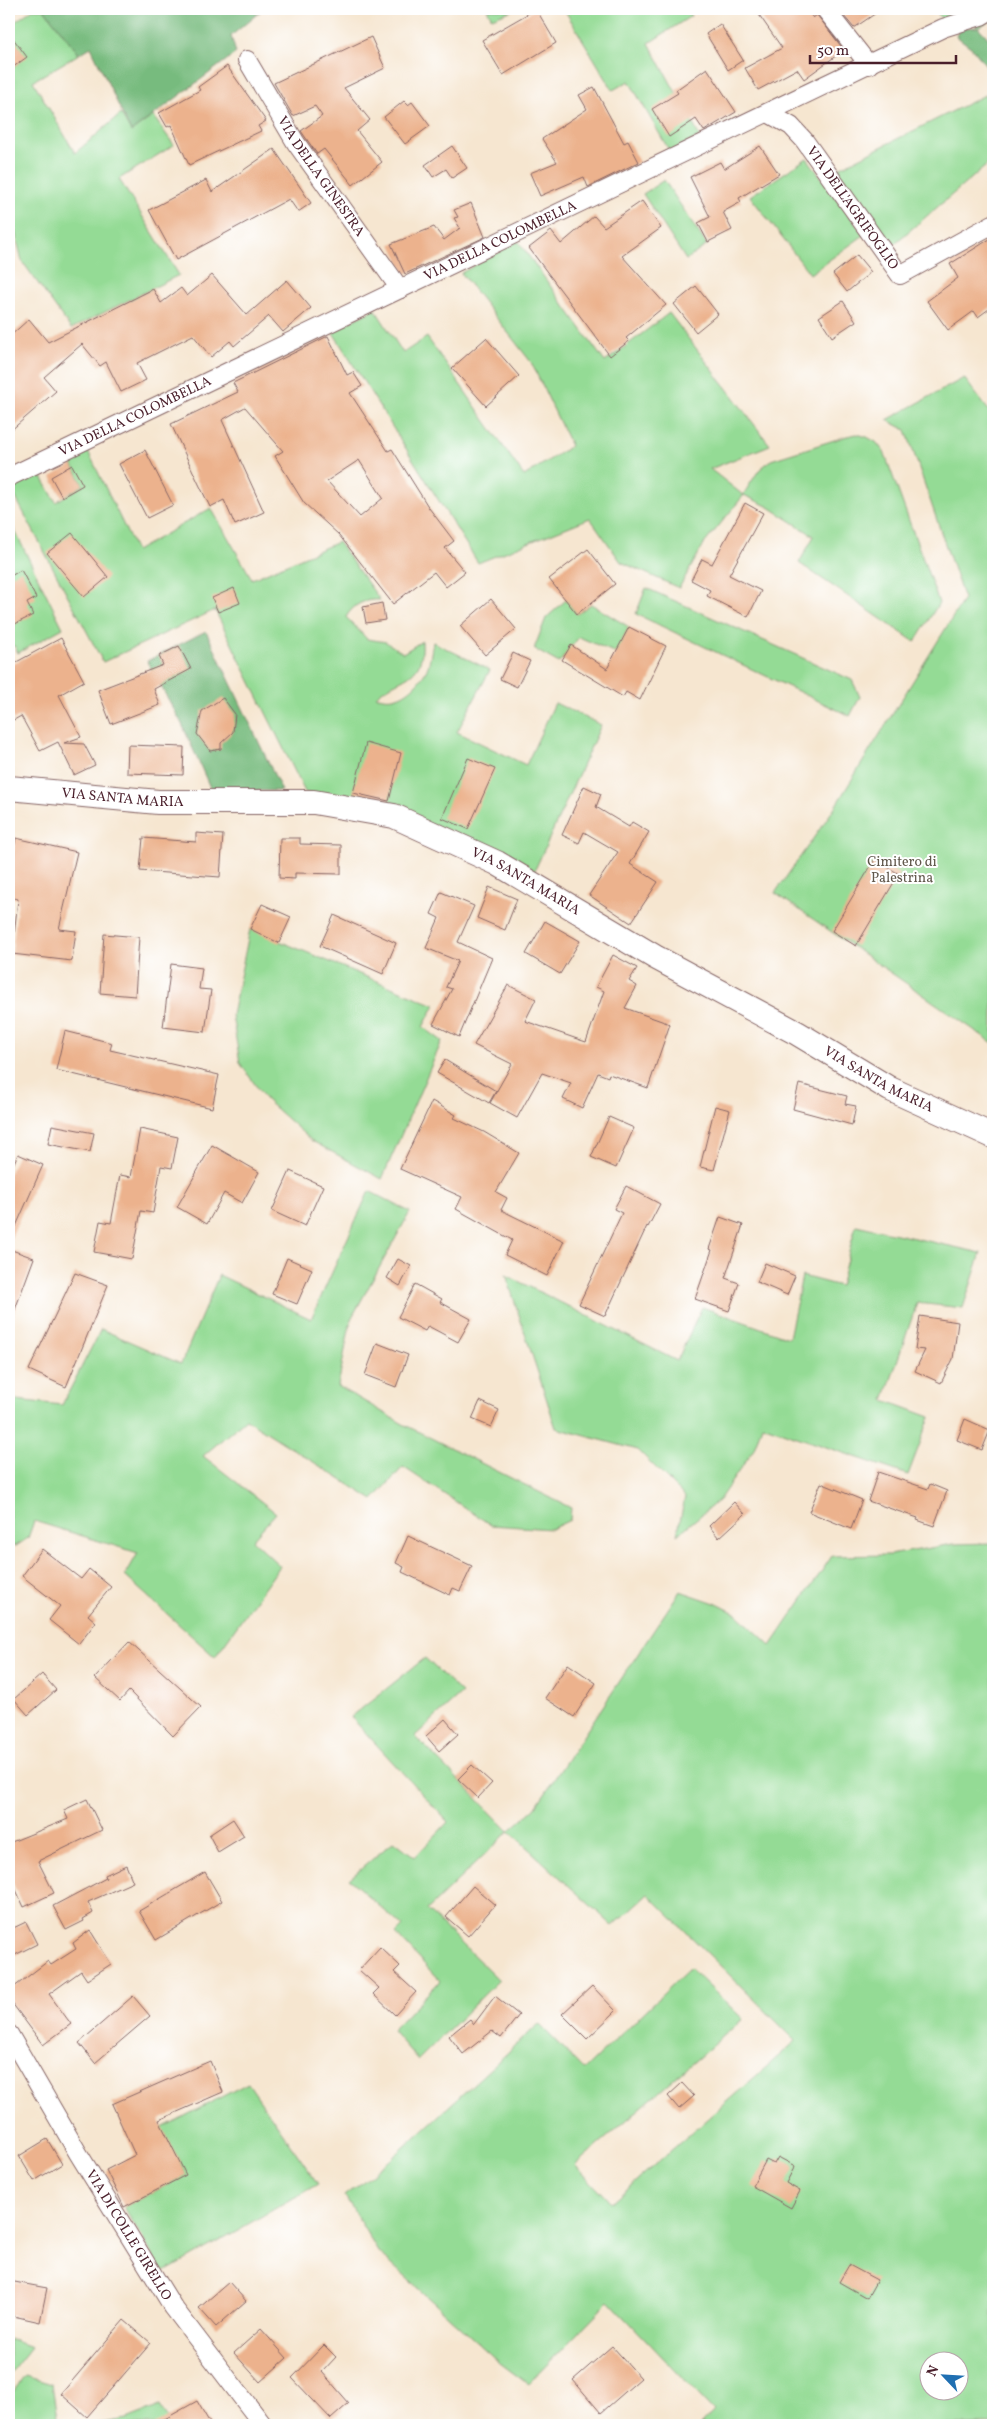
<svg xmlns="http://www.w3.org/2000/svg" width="1002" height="2434" font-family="Vollkorn,serif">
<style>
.green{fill:#94db95;stroke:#6f7d60;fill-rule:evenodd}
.forest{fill:#77bb7e;stroke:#606d54}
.building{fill:#ecb28d;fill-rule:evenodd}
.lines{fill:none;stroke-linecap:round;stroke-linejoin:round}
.street-casing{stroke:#866565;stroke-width:20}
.secondary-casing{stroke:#866565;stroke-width:26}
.street{stroke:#fff;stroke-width:18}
.secondary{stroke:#fff;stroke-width:24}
.labels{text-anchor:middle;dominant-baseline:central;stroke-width:4;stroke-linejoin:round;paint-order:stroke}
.street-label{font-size:14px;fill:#4a1f2b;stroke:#fff}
.park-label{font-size:14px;fill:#60574b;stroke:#fff}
</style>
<rect width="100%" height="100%" fill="#fff"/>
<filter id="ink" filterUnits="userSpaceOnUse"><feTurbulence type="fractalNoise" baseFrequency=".02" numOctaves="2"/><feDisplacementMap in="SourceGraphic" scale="10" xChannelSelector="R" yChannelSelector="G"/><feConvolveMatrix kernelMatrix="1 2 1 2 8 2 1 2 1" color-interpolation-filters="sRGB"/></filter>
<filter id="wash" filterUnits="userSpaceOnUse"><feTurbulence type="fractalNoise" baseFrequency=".0096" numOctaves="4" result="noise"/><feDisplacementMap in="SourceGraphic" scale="20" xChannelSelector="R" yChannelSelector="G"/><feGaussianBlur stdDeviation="1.12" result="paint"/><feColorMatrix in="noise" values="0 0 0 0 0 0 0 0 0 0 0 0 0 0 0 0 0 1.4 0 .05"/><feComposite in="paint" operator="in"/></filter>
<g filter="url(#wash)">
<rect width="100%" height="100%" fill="#f6e6d0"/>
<path class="green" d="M 33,9 L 44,9 L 79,54 L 33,81 L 75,153 L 121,114 L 131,132 L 153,116 L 174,145 L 119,179 L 179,275 L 71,329 L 22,261 L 13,223 L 9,225 L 9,70 L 26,57 L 9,33 L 9,26 Z
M 487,9 L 515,9 L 492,18 Z
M 564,9 L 687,9 L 691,16 L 649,43 L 700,137 L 670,152 L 629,81 L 613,90 Z
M 935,9 L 993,9 L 993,19 L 978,27 L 962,10 L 942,20 Z
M 993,91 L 993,160 L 888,249 L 835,170 Z
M 807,158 L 864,235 L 810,274 L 750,196 Z
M 664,180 L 707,245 L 686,260 L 643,194 Z
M 518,241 L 605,362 L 669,313 L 770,445 L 710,469 L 743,495 L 759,470 L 771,460 L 847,436 L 857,434 L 867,437 L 876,442 L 884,452 L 939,603 L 915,642 L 799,563 L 814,536 L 769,507 L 744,495 L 704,544 L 679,588 L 621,562 L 590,518 L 478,563 L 332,331 L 375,309 L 403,353 L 427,337 L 524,476 L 571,446 L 531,362 L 461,273 Z
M 964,378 L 993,416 L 993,1043 L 775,893 L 831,813 L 964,599 L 906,430 L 887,420 Z
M 86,447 L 136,551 L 211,508 L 252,579 L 338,542 L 380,600 C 364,599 354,604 346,617 L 367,639 L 386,642 L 403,653 L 422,641 C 425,682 397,676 376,696 C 396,704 413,691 425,673 C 430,665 431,652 433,642 L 490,670 L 457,732 L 526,765 L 555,703 L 601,725 L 533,874 L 305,792 L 215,610 L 103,662 L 9,485 L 38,470 L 56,502 L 83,485 L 68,456 Z
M 9,519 L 63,628 L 18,653 L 15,646 L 9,648 Z
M 646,588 L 852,680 L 860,697 L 850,716 L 636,614 Z
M 566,600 L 577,614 L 591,604 L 629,627 L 616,653 L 579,637 L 559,663 L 534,649 L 546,618 Z
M 250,929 L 435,1005 L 423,1027 L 442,1041 L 382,1179 L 312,1141 L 266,1100 L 240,1063 L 232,1015 Z
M 369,1191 L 410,1212 L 351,1319 L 338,1386 L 403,1424 L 571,1508 L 570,1520 L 551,1529 L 491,1525 L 403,1467 L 373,1500 L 246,1419 L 203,1456 L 276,1513 L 252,1540 L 280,1566 L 215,1657 L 125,1576 L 138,1553 L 34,1521 L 28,1538 L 16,1546 L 9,1545 L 9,1395 L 16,1400 L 62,1405 L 101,1329 L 181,1364 L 219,1275 L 311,1319 Z
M 856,1225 L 981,1253 L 963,1308 L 917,1303 L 884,1400 L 930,1417 L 908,1475 L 762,1425 L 754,1449 L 719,1500 L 677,1535 L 685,1497 L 638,1450 L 556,1428 L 506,1275 L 677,1361 L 702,1307 L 789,1338 L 802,1276 L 840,1286 Z
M 993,1543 L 993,2425 L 701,2425 L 714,2411 L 609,2301 L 528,2384 L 500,2363 L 378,2252 L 345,2196 L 389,2161 L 539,2024 L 584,2070 L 690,1968 L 743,2019 L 575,2165 L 611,2203 L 796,2041 L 648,1894 L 613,1926 L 509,1831 L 427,1910 L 499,1980 L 418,2060 L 392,2030 L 440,1981 L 396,1934 L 403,1927 L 349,1879 L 394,1841 L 415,1857 L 448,1822 L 351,1717 L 425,1658 L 462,1693 L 415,1736 L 509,1831 L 535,1808 L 680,1591 L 715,1603 L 737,1614 L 771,1646 L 832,1556 L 890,1555 L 953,1544 ZM 930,2362 L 960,2362 L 960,2392 L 930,2392 Z
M 248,2083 L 318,2184 L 163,2273 L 124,2207 L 186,2175 L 162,2128 Z
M 9,2339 L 31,2347 L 9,2375 Z
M 25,2376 L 52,2384 L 58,2425 L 9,2425 L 9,2397 Z
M 160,2406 L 171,2425 L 91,2425 L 127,2419 Z"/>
<path class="forest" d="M 44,9 L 263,9 L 231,36 L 236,53 L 131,132 L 91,47 L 79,54 Z
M 978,27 L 993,43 L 993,74 L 972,48 L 956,36 L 960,28 Z
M 206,631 L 282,791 L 211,790 L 182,724 L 147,661 Z"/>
<g id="blocks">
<path class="building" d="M 536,9 L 556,43 L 503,75 L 482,40 Z
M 755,9 L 806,9 L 813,18 L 817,15 L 844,50 L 804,79 L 797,69 L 758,90 L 745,68 L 782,48 Z
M 838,9 L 882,9 L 854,28 Z
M 720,24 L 743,60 L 728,70 L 706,34 Z
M 9,33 L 27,57 L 9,70 Z
M 371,37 L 385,68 L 344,88 L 370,120 L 357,131 L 382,162 L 353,185 L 324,149 L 317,154 L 301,131 L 322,116 L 315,106 L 293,116 L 274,83 Z
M 227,66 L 266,121 L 258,126 L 261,131 L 189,165 L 171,125 L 167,127 L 159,113 L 200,90 L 198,87 Z
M 707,68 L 736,112 L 704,131 L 696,119 L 669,137 L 652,109 L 678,93 L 676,90 Z
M 594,87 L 624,143 L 628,141 L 639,162 L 588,187 L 584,177 L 540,196 L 530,173 L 557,162 L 542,139 L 587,109 L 579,95 Z
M 404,101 L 408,105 L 412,102 L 430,126 L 405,144 L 384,117 Z
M 452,146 L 467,168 L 452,178 L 446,169 L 433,177 L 425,165 Z
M 760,146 L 779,174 L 739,198 L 741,202 L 723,212 L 732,230 L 708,242 L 698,223 L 710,217 L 690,177 L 720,162 L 724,169 Z
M 274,149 L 311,203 L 298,212 L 289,199 L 176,260 L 149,210 L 206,180 L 212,192 Z
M 642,201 L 661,228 L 622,256 L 666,305 L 626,338 L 629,341 L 610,356 L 529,248 L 551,231 L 561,244 L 594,216 L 604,227 Z
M 471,203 L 485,237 L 405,274 L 391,244 L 434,227 L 444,240 L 460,228 L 454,218 L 458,217 L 454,210 Z
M 993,237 L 993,306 L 978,317 L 974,311 L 948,330 L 927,301 L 958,278 L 950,264 Z
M 857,255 L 871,272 L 847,292 L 833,274 Z
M 212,275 L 247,315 L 287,280 L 311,308 L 283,332 L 269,316 L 234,346 L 230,341 L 211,357 L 193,335 L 137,363 L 146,380 L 121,392 L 106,362 L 100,366 L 82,344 L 44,377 L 56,391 L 9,432 L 9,337 L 29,319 L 48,342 L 153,289 L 161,303 L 181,288 L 187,296 Z
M 696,286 L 718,314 L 696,332 L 674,304 Z
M 843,301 L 856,321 L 832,337 L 819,317 Z
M 328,336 L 347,375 L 353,372 L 362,386 L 350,393 L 388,451 L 392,449 L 429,508 L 454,541 L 445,548 L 465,572 L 446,587 L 434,572 L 393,604 L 339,535 L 304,503 L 275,456 L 283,451 L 245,407 L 222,420 L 264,512 L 235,525 L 224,500 L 210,507 L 197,480 L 171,424 L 238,392 L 233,383 ZM 359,460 L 383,498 L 360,517 L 327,481 Z
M 486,338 L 519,376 L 486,406 L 452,368 Z
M 145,450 L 173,505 L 147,518 L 119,464 Z
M 72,465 L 83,485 L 62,497 L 51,477 Z
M 745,503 L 763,513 L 729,575 L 761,591 L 748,617 L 707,596 L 710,590 L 691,580 L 702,559 L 712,564 Z
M 72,533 L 108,577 L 84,597 L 47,553 Z
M 588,549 L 615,584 L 577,614 L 549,579 Z
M 21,570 L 36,598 L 27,603 L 33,615 L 9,627 L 9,577 Z
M 234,588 L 240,603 L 218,612 L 212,598 Z
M 491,599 L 516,629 L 485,655 L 460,626 Z
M 382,603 L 385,620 L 366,623 L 363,607 Z
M 629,627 L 666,646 L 640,700 L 626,692 L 623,697 L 562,660 L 571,645 L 607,669 Z
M 61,638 L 84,681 L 59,695 L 81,737 L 64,743 L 84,744 L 95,765 L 74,775 L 58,742 L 40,751 L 21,716 L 14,720 L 9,711 L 9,666 Z
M 179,646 L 191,669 L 154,689 L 160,705 L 111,724 L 98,690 L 163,665 L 159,656 Z
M 513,653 L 530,661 L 517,687 L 500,679 Z
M 223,698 L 235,714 L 233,732 L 221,743 L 221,749 L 210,751 L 197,734 L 202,711 Z
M 366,743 L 401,753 L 389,801 L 353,793 Z
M 128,745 L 184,747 L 183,775 L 127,773 Z
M 468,758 L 495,769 L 468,829 L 442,818 Z
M 584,786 L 601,794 L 596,807 L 629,827 L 632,822 L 649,832 L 630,864 L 658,882 L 631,923 L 589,895 L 618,852 L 584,832 L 579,843 L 562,835 Z
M 196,833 L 223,835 L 220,877 L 140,871 L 143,838 L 196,842 Z
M 16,838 L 77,852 L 59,929 L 76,931 L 72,961 L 12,954 L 18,899 L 9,897 L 9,874 Z
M 280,838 L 300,838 L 300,844 L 341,845 L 341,874 L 295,873 L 295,879 L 279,878 Z
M 875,859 L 899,874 L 856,946 L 832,931 Z
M 489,887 L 517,899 L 505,930 L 477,918 Z
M 441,892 L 474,906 L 458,942 L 492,958 L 459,1037 L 433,1024 L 452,989 L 446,987 L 458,961 L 426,948 L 439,918 L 431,914 Z
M 262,904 L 291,917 L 279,943 L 250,929 Z
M 334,915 L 396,943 L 383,974 L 320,946 Z
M 545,921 L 580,941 L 560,974 L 526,954 Z
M 104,934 L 139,937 L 135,996 L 100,993 Z
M 613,955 L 637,968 L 629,981 L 637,986 L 625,1008 L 670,1024 L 648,1088 L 609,1074 L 608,1077 L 598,1073 L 582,1108 L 563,1099 L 571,1083 L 542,1073 L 517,1118 L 490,1103 L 512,1064 L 474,1045 L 508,985 L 536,999 L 525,1021 L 586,1042 L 604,991 L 596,987 Z
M 171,964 L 202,968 L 199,989 L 211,990 L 205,1032 L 163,1027 Z
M 65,1031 L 112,1043 L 110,1050 L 219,1075 L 212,1108 L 56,1070 Z
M 445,1060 L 496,1091 L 489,1103 L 437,1073 Z
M 799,1084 L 847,1096 L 845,1104 L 856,1106 L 852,1125 L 793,1109 Z
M 432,1101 L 456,1115 L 454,1118 L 484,1132 L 519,1153 L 496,1192 L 507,1198 L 501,1210 L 564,1241 L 547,1276 L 505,1255 L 512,1240 L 456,1209 L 462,1197 L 400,1169 Z
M 715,1106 L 730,1110 L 714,1170 L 700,1167 Z
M 609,1117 L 634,1128 L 616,1168 L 591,1157 Z
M 52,1125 L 94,1133 L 90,1152 L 48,1144 Z
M 140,1129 L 178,1137 L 172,1168 L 161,1166 L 153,1213 L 141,1211 L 132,1259 L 94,1252 L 100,1221 L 111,1223 L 120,1175 L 131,1177 Z
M 212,1145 L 259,1172 L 242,1203 L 224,1193 L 207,1224 L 177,1207 Z
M 18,1154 L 43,1165 L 9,1242 L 9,1174 Z
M 290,1171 L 323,1186 L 305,1226 L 272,1211 Z
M 626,1186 L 660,1204 L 648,1227 L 647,1226 L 605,1316 L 579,1304 L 622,1213 L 614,1209 Z
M 720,1217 L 743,1225 L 725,1278 L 739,1283 L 729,1311 L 695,1299 L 712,1250 L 709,1249 Z
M 9,1249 L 34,1258 L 10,1323 L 9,1323 Z
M 287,1258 L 312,1269 L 297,1304 L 272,1294 Z
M 398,1259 L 411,1266 L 400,1286 L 387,1278 Z
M 765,1263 L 795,1276 L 787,1295 L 757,1282 Z
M 75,1273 L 108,1285 L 66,1387 L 29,1370 Z
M 415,1284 L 442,1299 L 440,1302 L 471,1319 L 458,1342 L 428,1326 L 425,1331 L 398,1317 Z
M 920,1316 L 958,1322 L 953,1359 L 941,1383 L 915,1371 L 925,1350 L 915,1349 Z
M 377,1343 L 408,1355 L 396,1387 L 365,1375 Z
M 480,1401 L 499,1410 L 491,1427 L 472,1419 Z
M 965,1419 L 990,1430 L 982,1450 L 957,1440 Z
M 878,1472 L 928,1489 L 930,1484 L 947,1491 L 934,1526 L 917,1520 L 918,1518 L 868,1501 Z
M 821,1483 L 862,1500 L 851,1529 L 809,1512 Z
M 734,1502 L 745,1514 L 719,1538 L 709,1526 Z
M 408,1536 L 472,1566 L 460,1591 L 453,1588 L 450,1595 L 402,1572 L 404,1567 L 396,1563 Z
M 42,1549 L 81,1579 L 89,1569 L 111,1587 L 88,1615 L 96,1622 L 79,1644 L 49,1620 L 60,1606 L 22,1576 Z
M 129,1642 L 201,1707 L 173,1736 L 129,1691 L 120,1701 L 95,1678 Z
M 568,1664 L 596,1683 L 574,1717 L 545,1698 Z
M 42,1674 L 56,1690 L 28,1715 L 14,1699 Z
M 445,1719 L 458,1734 L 439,1751 L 426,1736 Z
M 472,1765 L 492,1783 L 478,1798 L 458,1779 Z
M 87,1799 L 102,1830 L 38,1861 L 54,1893 L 24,1907 L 9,1875 L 9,1843 L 68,1819 L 64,1810 Z
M 233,1819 L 244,1836 L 218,1852 L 209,1835 Z
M 126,1865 L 133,1882 L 88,1902 L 93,1913 L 83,1919 L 84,1921 L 66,1930 L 53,1906 L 106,1878 L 105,1875 Z
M 205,1872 L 222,1901 L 156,1940 L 139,1911 Z
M 473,1886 L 495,1905 L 468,1936 L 446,1917 Z
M 26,1922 L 37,1944 L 9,1958 L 9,1930 Z
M 90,1930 L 111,1964 L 87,1980 L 81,1971 L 49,1994 L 71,2024 L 43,2045 L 9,1999 L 9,1991 L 48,1961 L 51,1965 L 76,1949 L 73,1943 Z
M 380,1947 L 400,1966 L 394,1972 L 416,1992 L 395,2015 L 373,1994 L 379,1988 L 359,1970 Z
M 592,1986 L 616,2011 L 587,2039 L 562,2014 Z
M 133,1996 L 150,2016 L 95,2063 L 79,2043 Z
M 495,1996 L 519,2015 L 501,2038 L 492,2031 L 463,2054 L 449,2036 L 470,2019 L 474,2024 Z
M 210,2061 L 223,2092 L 159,2120 L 186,2175 L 124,2207 L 106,2170 L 135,2155 L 112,2104 Z
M 682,2083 L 694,2096 L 679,2109 L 668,2096 Z
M 47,2139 L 62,2164 L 34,2181 L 19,2156 Z
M 778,2157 L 795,2166 L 786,2183 L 800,2191 L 791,2208 L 752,2186 L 766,2160 L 774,2164 Z
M 849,2265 L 877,2280 L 867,2298 L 839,2282 Z
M 9,2281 L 47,2288 L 40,2322 L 9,2315 Z
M 229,2282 L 246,2301 L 216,2327 L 199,2308 Z
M 124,2320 L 151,2343 L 87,2417 L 61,2394 Z
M 261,2329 L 287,2358 L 260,2382 L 234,2353 Z
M 324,2345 L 336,2357 L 322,2372 L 349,2403 L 331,2419 L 292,2378 Z
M 612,2346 L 641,2378 L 601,2413 L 573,2380 Z
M 197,2401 L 211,2425 L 154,2425 Z"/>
</g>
</g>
<g filter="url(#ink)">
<use href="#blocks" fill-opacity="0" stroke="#866565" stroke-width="1"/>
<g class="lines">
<defs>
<g id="street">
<path d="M 825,9 L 869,65"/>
<path id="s1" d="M 247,60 L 296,143 L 400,289"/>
<path id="s2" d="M 768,113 L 791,126 L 804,140 L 900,275 L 993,224"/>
<path id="s3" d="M 9,477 L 943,28 L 981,16 L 993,9"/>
<path id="s4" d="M 9,2034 L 78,2153 L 173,2307 L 263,2425"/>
</g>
<g id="secondary">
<path id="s5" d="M 9,788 L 158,802 L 314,802 L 394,816 L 497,863 L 655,957 L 797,1033 L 890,1089 L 993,1136"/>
</g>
</defs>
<use href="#street" class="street-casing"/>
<use href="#secondary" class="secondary-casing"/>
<use href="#street" class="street"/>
<use href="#secondary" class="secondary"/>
</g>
</g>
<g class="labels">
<g class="street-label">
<text stroke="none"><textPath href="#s1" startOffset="138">VIA DELLA GINESTRA</textPath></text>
<text stroke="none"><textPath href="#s2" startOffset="129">VIA DELL'AGRIFOGLIO</textPath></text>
<text stroke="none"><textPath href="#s3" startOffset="545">VIA DELLA COLOMBELLA</textPath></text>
<text stroke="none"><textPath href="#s3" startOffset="140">VIA DELLA COLOMBELLA</textPath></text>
<text stroke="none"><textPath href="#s5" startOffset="114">VIA SANTA MARIA</textPath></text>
<text stroke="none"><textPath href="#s5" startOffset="534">VIA SANTA MARIA</textPath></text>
<text stroke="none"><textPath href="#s5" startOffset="939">VIA SANTA MARIA</textPath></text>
<text stroke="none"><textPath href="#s4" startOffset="234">VIA DI COLLE GIRELLO</textPath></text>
</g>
<g class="park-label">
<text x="902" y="862">Cimitero di<tspan x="902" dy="16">Palestrina</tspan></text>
</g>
</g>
<rect width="1002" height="2434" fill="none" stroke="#fff" stroke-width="30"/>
<g transform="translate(944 2376) rotate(295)"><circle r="24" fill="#ffffff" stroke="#b7a5aa"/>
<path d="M0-4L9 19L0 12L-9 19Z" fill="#1f6fb2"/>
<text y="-8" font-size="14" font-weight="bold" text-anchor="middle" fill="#4a1f2b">N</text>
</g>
<path d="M810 55v8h146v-8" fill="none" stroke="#4a1f2b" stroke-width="2.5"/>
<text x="817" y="55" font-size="15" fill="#4a1f2b" stroke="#ffffff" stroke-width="4" paint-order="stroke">50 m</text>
</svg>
